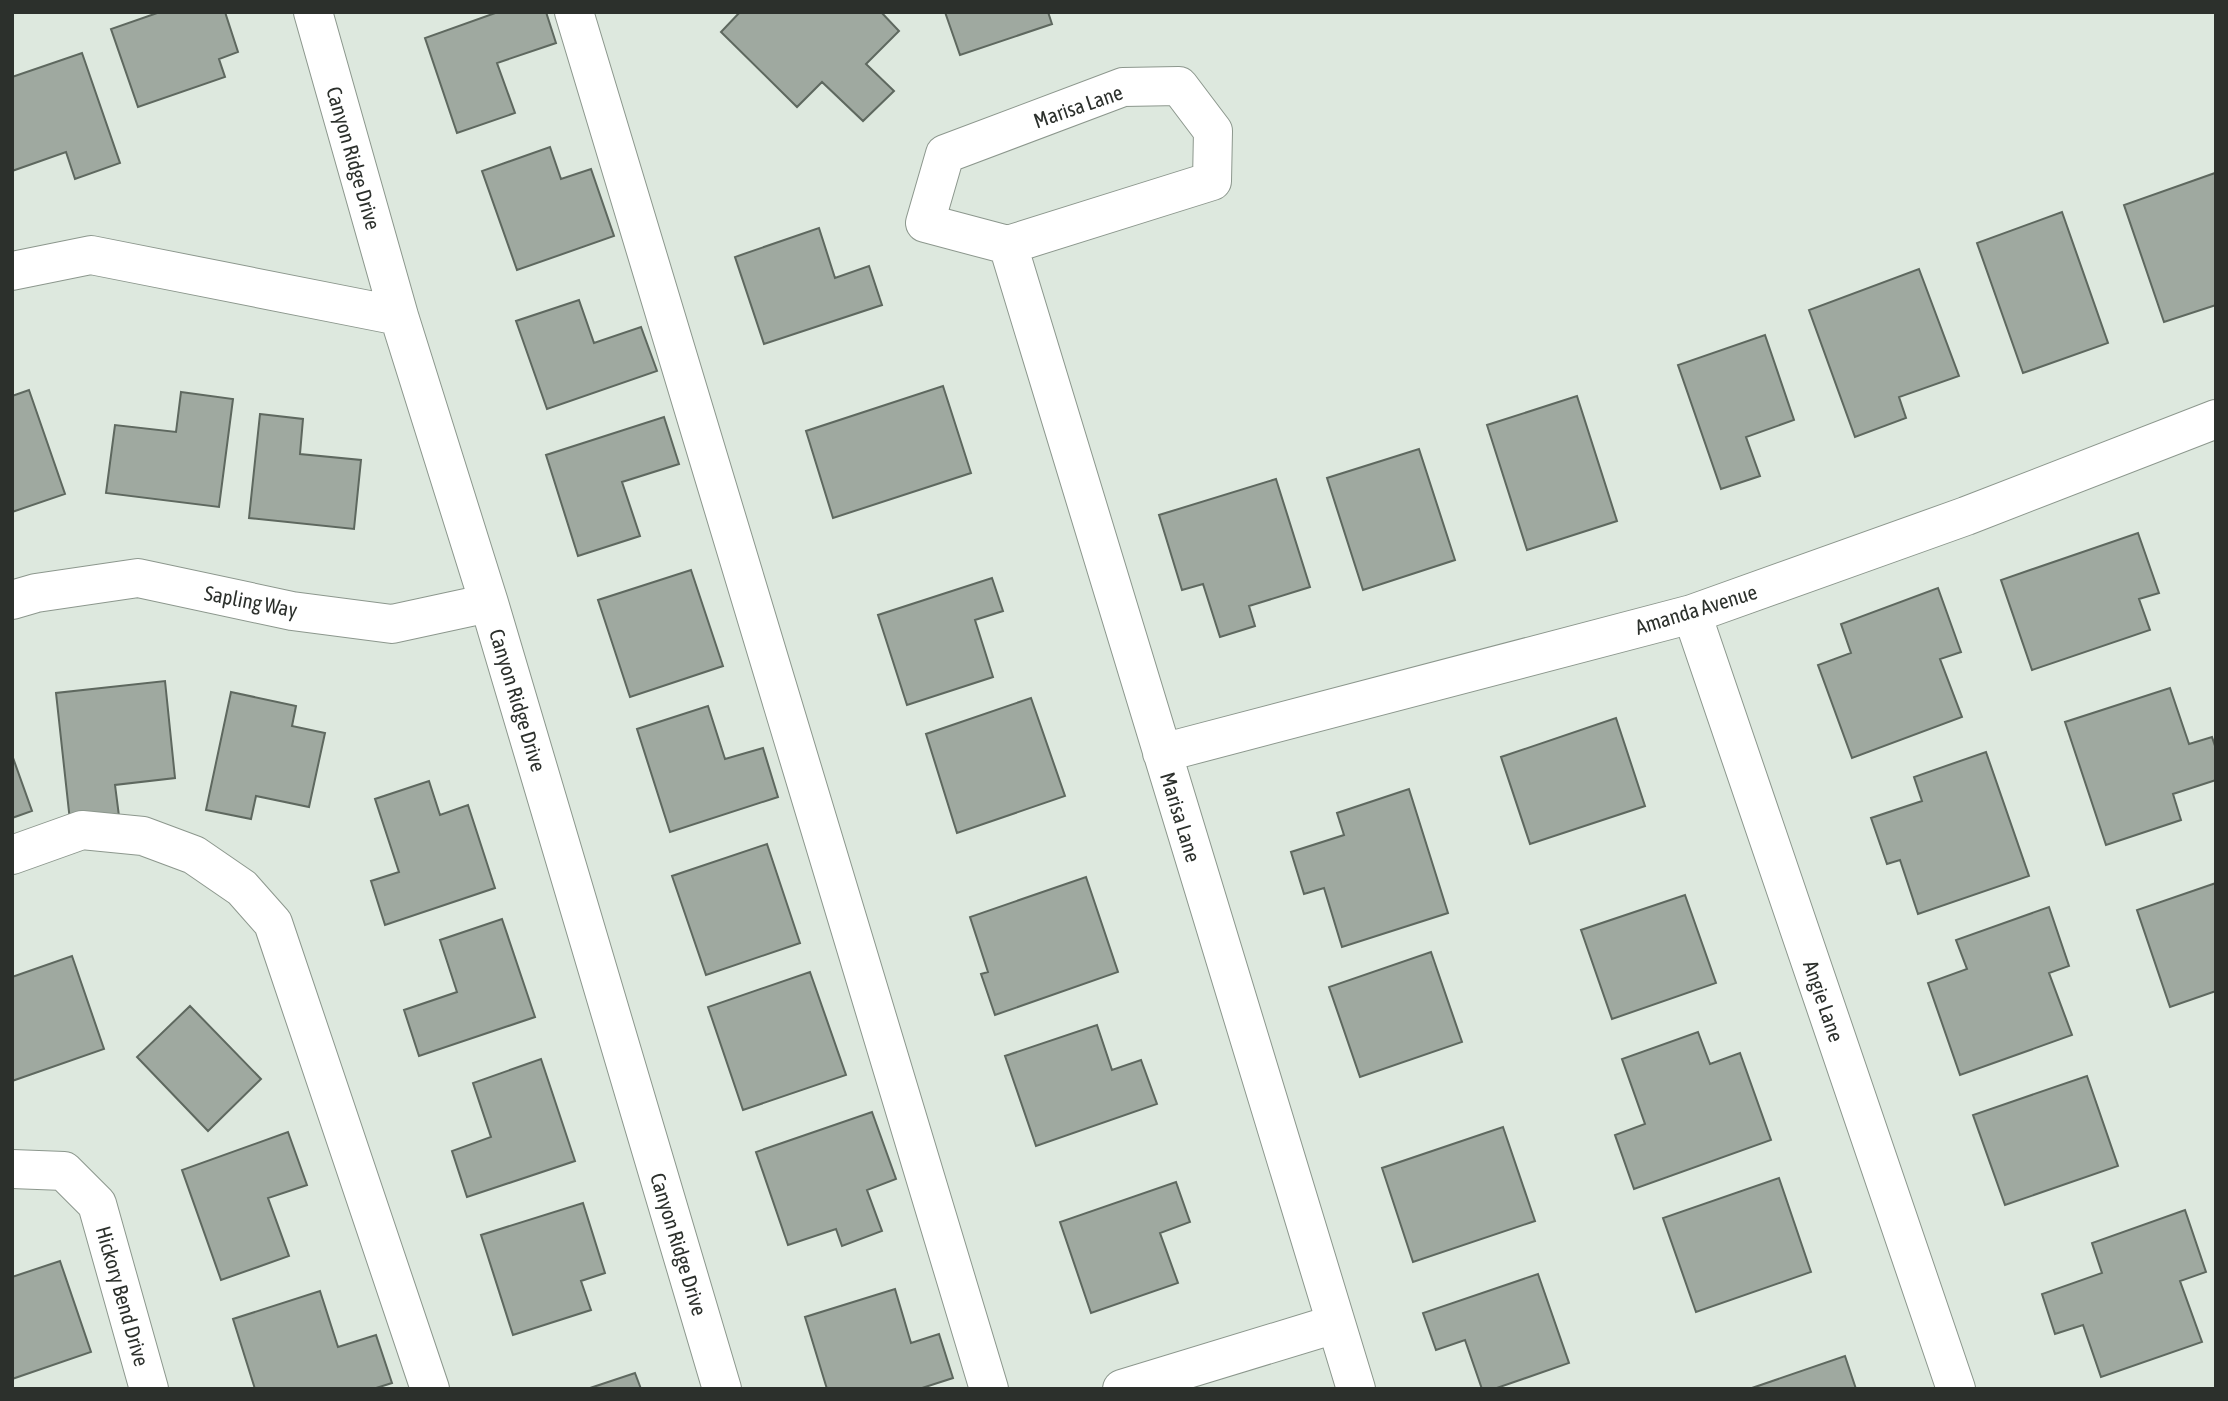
<svg xmlns="http://www.w3.org/2000/svg" width="2228" height="1401" font-family="'Asap Condensed',sans-serif">
<style>
.building{fill:#9fa9a0;stroke:#5e685f;stroke-width:2}
.lines{fill:none;stroke-linecap:round;stroke-linejoin:round}
.minor-casing{stroke:#8c978d;stroke-width:40}
.minor{stroke:#fff;stroke-width:38}
.labels{text-anchor:middle;dominant-baseline:central;stroke-width:5;stroke-linejoin:round;paint-order:stroke}
.street-label{font-size:21px;fill:#2c302c;stroke:#fff}
</style>
<rect width="100%" height="100%" fill="#dde8de"/>
<path class="building" d="M 160,12 L 225,12 L 238,52 L 219,59 L 225,77 L 138,107 L 111,29 Z
M 498,12 L 546,12 L 556,43 L 497,63 L 515,113 L 457,133 L 425,38 Z
M 740,12 L 881,12 L 899,31 L 866,64 L 894,91 L 863,121 L 822,82 L 797,107 L 721,32 Z
M 945,12 L 1048,12 L 1052,24 L 960,55 Z
M 82,53 L 120,163 L 75,179 L 66,152 L 12,171 L 12,77 Z
M 550,147 L 561,179 L 591,169 L 614,236 L 517,270 L 482,171 Z
M 2215,173 L 2216,305 L 2164,322 L 2124,205 Z
M 2062,212 L 2108,343 L 2023,373 L 1977,243 Z
M 819,228 L 835,278 L 869,266 L 882,305 L 764,344 L 735,257 Z
M 1919,269 L 1959,376 L 1899,397 L 1906,418 L 1855,437 L 1809,310 Z
M 579,300 L 594,343 L 641,327 L 657,371 L 547,409 L 516,321 Z
M 1765,335 L 1794,420 L 1746,437 L 1760,476 L 1721,489 L 1678,365 Z
M 943,386 L 971,473 L 833,518 L 806,431 Z
M 29,390 L 65,494 L 12,512 L 12,396 Z
M 181,392 L 233,399 L 219,507 L 106,493 L 115,425 L 176,432 Z
M 1577,396 L 1617,521 L 1527,550 L 1487,425 Z
M 260,414 L 303,419 L 300,454 L 361,460 L 354,529 L 249,518 Z
M 664,417 L 679,464 L 622,482 L 640,536 L 578,556 L 546,455 Z
M 1419,449 L 1455,560 L 1363,590 L 1327,478 Z
M 1276,479 L 1310,587 L 1249,606 L 1255,626 L 1220,637 L 1203,584 L 1182,590 L 1159,515 Z
M 2138,533 L 2159,593 L 2139,599 L 2150,630 L 2032,670 L 2001,580 Z
M 691,570 L 723,666 L 630,697 L 598,600 Z
M 992,578 L 1003,611 L 975,620 L 993,677 L 907,705 L 878,615 Z
M 1938,588 L 1961,652 L 1940,659 L 1962,717 L 1852,758 L 1818,665 L 1851,653 L 1841,624 Z
M 165,681 L 175,778 L 115,785 L 119,816 L 70,821 L 56,693 Z
M 2170,688 L 2189,744 L 2212,737 L 2216,749 L 2216,780 L 2173,794 L 2181,820 L 2106,845 L 2065,722 Z
M 231,692 L 296,706 L 292,726 L 325,733 L 309,807 L 256,796 L 251,819 L 206,810 Z
M 1031,698 L 1065,796 L 957,833 L 926,734 Z
M 708,706 L 725,759 L 763,748 L 778,797 L 670,832 L 637,729 Z
M 1616,718 L 1645,806 L 1530,844 L 1501,757 Z
M 1986,752 L 2029,876 L 1918,914 L 1900,860 L 1887,864 L 1871,818 L 1922,801 L 1914,777 Z
M 12,755 L 32,811 L 12,818 Z
M 429,781 L 440,815 L 468,805 L 495,888 L 385,925 L 371,881 L 399,872 L 375,799 Z
M 1409,789 L 1448,913 L 1342,947 L 1324,888 L 1304,894 L 1291,852 L 1344,835 L 1337,813 Z
M 767,844 L 800,943 L 706,975 L 672,876 Z
M 1086,877 L 1118,972 L 995,1015 L 981,974 L 988,972 L 970,917 Z
M 2216,883 L 2216,991 L 2170,1007 L 2137,910 Z
M 1685,895 L 1716,983 L 1612,1019 L 1581,930 Z
M 2049,907 L 2069,966 L 2049,973 L 2072,1035 L 1960,1075 L 1928,983 L 1967,969 L 1956,940 Z
M 502,919 L 535,1017 L 419,1056 L 404,1010 L 457,992 L 440,940 Z
M 1431,952 L 1462,1042 L 1360,1077 L 1329,987 Z
M 72,956 L 104,1049 L 12,1081 L 12,977 Z
M 810,972 L 846,1075 L 743,1110 L 708,1007 Z
M 190,1006 L 261,1079 L 208,1131 L 137,1057 Z
M 1097,1025 L 1112,1070 L 1141,1060 L 1157,1104 L 1036,1146 L 1005,1056 Z
M 1698,1032 L 1710,1064 L 1740,1053 L 1771,1140 L 1634,1189 L 1615,1135 L 1645,1124 L 1622,1059 Z
M 541,1059 L 575,1161 L 467,1197 L 452,1151 L 491,1137 L 473,1083 Z
M 2087,1076 L 2118,1166 L 2005,1205 L 1973,1115 Z
M 872,1112 L 896,1179 L 867,1190 L 882,1231 L 842,1246 L 836,1229 L 788,1245 L 756,1152 Z
M 1503,1127 L 1535,1221 L 1413,1262 L 1382,1168 Z
M 288,1132 L 307,1185 L 268,1198 L 289,1256 L 221,1280 L 182,1170 Z
M 1779,1178 L 1811,1272 L 1696,1312 L 1663,1218 Z
M 1176,1182 L 1190,1222 L 1160,1233 L 1178,1283 L 1091,1313 L 1060,1222 Z
M 583,1203 L 605,1273 L 581,1281 L 591,1310 L 513,1335 L 481,1235 Z
M 2185,1210 L 2206,1272 L 2180,1281 L 2202,1342 L 2101,1377 L 2083,1325 L 2055,1334 L 2042,1294 L 2102,1273 L 2092,1243 Z
M 60,1261 L 91,1352 L 12,1379 L 12,1277 Z
M 1538,1274 L 1569,1363 L 1494,1389 L 1482,1389 L 1465,1340 L 1436,1350 L 1423,1313 Z
M 895,1289 L 911,1343 L 939,1334 L 953,1378 L 919,1389 L 827,1389 L 805,1317 Z
M 320,1291 L 338,1347 L 376,1335 L 392,1383 L 373,1389 L 255,1389 L 233,1319 Z
M 1845,1356 L 1856,1389 L 1749,1389 Z
M 635,1373 L 641,1389 L 587,1389 Z"/>
<g class="lines">
<defs>
<path id="minor" d="M 313,12 L 399,316 L 489,603 L 722,1389
M 574,12 L 989,1389
M 1179,86 L 1213,131 L 1212,181 L 1008,245 L 925,223 L 945,154 L 1123,87 Z
M 1008,245 L 1356,1389
M 12,271 L 91,255 L 399,316
M 12,600 L 36,593 L 138,578 L 292,611 L 392,624 L 489,603
M 1692,614 L 1956,1389
M 1162,753 L 1692,614 L 1966,516 L 2216,419
M 12,855 L 82,830 L 143,836 L 194,855 L 242,888 L 273,923 L 430,1389
M 12,1169 L 64,1171 L 97,1204 L 149,1389
M 1122,1389 L 1335,1324"/>
</defs>
<use href="#minor" class="minor-casing"/>
<use href="#minor" class="minor"/>
</g>
<g class="labels">
<g class="street-label">
<text transform="translate(1078 106) rotate(-19)">Marisa Lane</text>
<text transform="translate(354 158) rotate(74)">Canyon Ridge Drive</text>
<text transform="translate(251 601) rotate(11)">Sapling Way</text>
<text transform="translate(1696 609) rotate(-17)">Amanda Avenue</text>
<text transform="translate(518 700) rotate(73)">Canyon Ridge Drive</text>
<text transform="translate(1181 817) rotate(73)">Marisa Lane</text>
<text transform="translate(1824 1001) rotate(71)">Angie Lane</text>
<text transform="translate(679 1244) rotate(73)">Canyon Ridge Drive</text>
<text transform="translate(123 1296) rotate(74)">Hickory Bend Drive</text>
</g>
</g>
<rect width="2228" height="1401" fill="none" stroke="#2c302c" stroke-width="28"/>
</svg>
